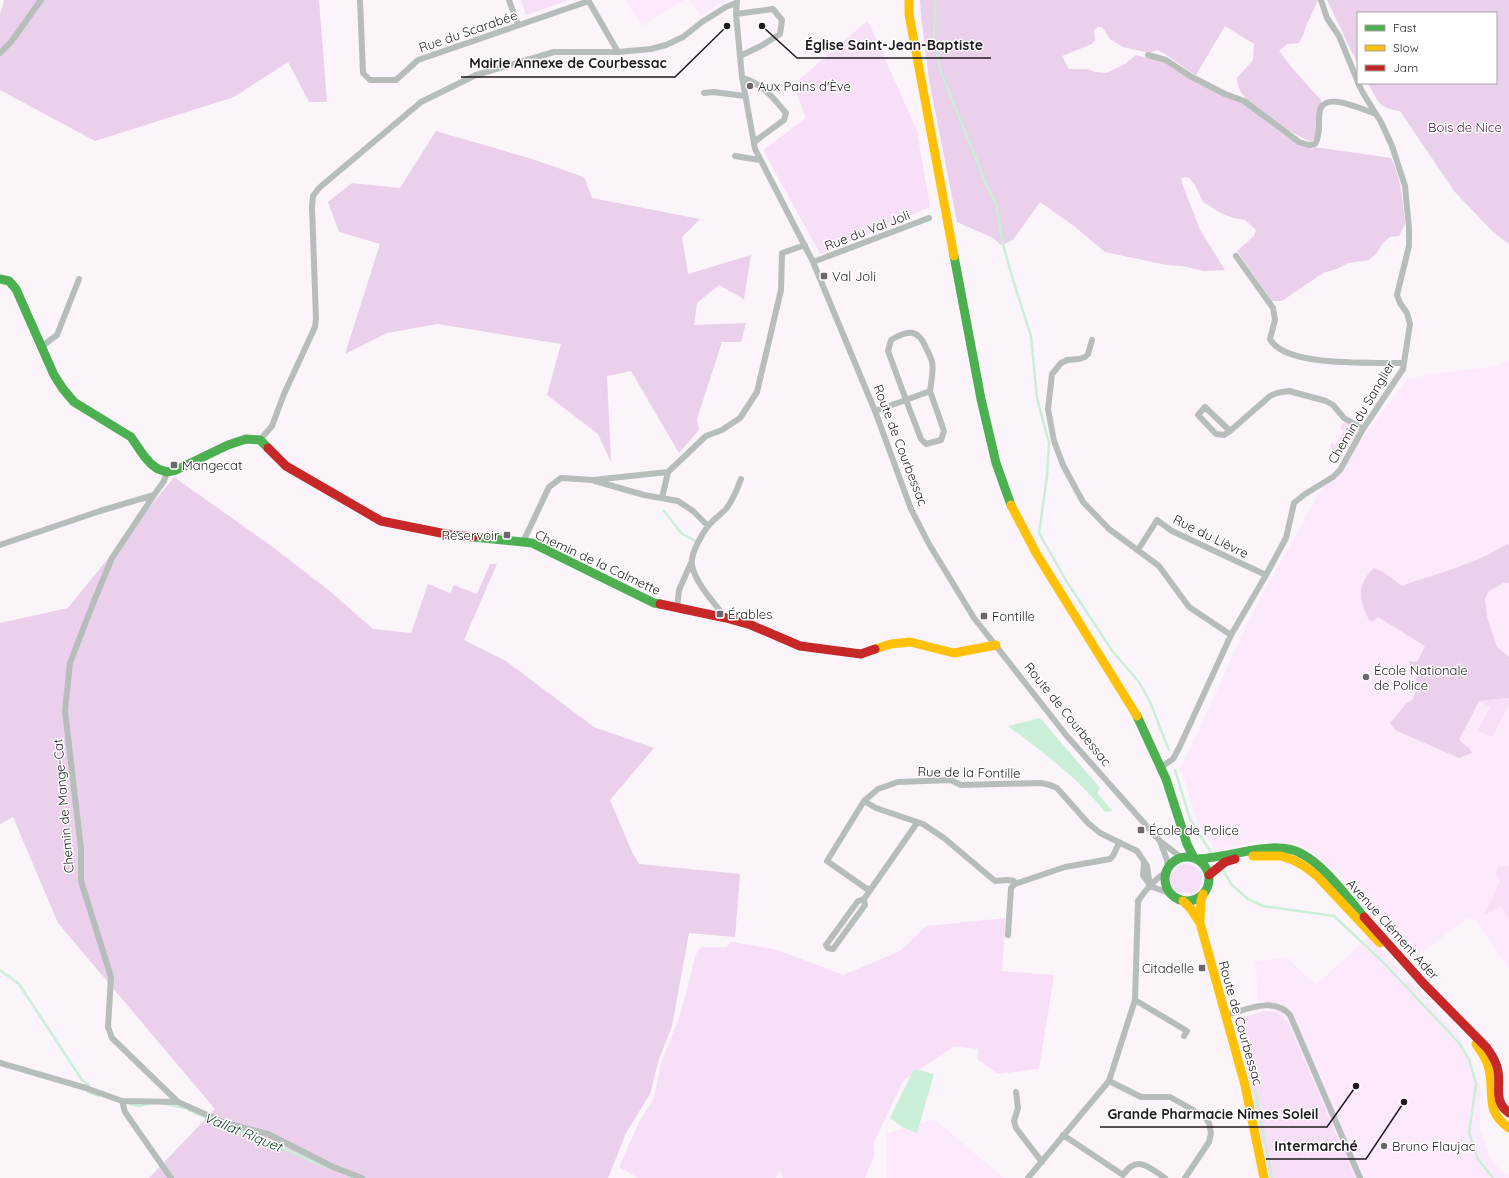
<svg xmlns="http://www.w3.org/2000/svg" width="1509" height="1178" font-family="Quicksand,sans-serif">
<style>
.built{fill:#fce9fc}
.green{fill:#f7e0f7}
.forest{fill:#ead0ea}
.water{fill:#caefd9}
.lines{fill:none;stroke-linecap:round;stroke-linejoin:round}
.stream{stroke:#caefd9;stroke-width:2.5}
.street{stroke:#b7bdba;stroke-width:6}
.fast{stroke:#4caf50;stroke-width:9}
.slow{stroke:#ffc107;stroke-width:9}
.jam{stroke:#c62828;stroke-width:9}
.poi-dot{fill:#6d666d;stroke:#fff;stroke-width:1.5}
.labels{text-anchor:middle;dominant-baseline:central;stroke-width:3;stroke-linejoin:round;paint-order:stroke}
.street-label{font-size:13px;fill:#211921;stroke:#fff}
.poi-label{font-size:13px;fill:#211921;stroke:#fff;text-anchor:start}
.park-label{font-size:13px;fill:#542256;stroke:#fff}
.water-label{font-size:14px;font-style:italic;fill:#103b25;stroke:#fff}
.leader{fill:none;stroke:#211921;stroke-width:1.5}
.callout-dot{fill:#211921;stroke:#fff;stroke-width:1.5}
.callout-label{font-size:14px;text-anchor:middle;font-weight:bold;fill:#211921;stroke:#fff;stroke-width:3;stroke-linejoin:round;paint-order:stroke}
</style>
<rect width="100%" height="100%" fill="#fbf4fb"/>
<path class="built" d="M 626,0 L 684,0 L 642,26 Z
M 690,0 L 726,0 L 701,16 Z
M 1509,360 L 1509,968 L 1475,920 L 1468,917 L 1415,958 L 1341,874 L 1299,847 L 1264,840 L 1216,850 L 1197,821 L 1181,768 L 1252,614 L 1319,493 L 1408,379 L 1433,374 L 1498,366 Z
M 1368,937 L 1458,1034 L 1480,1086 L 1480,1128 L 1490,1158 L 1502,1172 L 1509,1175 L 1509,1178 L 1355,1178 L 1289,1022 L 1276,1012 L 1258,1000 L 1255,962 L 1286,957 L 1316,985 Z
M 934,1119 L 1004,1178 L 886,1178 L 886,1134 Z"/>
<path class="green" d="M 521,0 L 570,0 L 526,15 Z
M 867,21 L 870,25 L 917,131 L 930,207 L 820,254 L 763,150 L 806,118 L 793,85 Z
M 1345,421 L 1359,431 L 1340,459 C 1333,455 1329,451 1331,442 L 1335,445 L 1343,431 L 1340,427 Z
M 1504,697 L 1509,698 L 1509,706 L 1508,706 L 1493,736 L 1490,736 L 1477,731 L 1490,707 L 1479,701 Z
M 1183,864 C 1204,863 1209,886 1191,895 L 1189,893 L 1181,892 L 1179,894 L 1174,891 L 1171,885 L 1172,885 L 1173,884 L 1170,880 C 1171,872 1175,867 1183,864 Z
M 1509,866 L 1509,919 L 1501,906 C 1495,908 1491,913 1484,915 L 1500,882 L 1496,874 L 1498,867 Z
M 1006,918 L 1002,971 L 1054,975 L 1039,1069 L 998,1074 L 977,1059 L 978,1049 L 954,1046 L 903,1081 L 874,1142 L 874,1157 L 865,1178 L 783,1178 L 780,1170 L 776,1178 L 638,1178 L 619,1167 L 640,1120 L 654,1098 L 661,1063 L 680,1015 L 696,954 L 701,947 L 726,947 L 731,942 L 778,950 L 843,975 L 900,951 L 926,926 Z
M 1264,1011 L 1276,1012 L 1288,1022 L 1355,1178 L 1269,1178 L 1244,1052 L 1234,1021 Z"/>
<path class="forest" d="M 4,0 L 319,0 L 327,102 L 309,102 L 288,62 L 234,97 L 95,141 L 0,90 L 0,15 Z
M 920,0 L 1318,0 L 1306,26 L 1304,33 L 1299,43 L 1287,44 L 1279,51 L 1293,69 L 1321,100 L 1317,133 L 1313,140 L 1310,141 C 1296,137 1251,107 1243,95 C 1239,90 1237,84 1237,78 L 1253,60 L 1254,44 L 1225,26 L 1196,75 C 1182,67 1171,57 1158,50 L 1149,53 L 1123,47 L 1110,39 L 1102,27 L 1098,27 L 1094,30 L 1095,40 L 1092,44 L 1062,56 L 1069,69 L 1087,69 L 1095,72 L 1106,73 L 1125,64 L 1136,55 L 1165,62 L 1243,103 L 1288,138 L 1300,145 L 1391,158 C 1401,178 1402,199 1405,220 L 1405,224 L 1399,236 L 1390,237 L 1383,243 L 1376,254 L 1369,260 L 1348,263 L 1337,269 L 1323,273 L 1282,301 L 1272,301 L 1237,251 L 1254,236 L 1256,230 L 1245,220 L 1233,218 L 1219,212 L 1203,202 L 1195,185 L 1189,178 L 1185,177 L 1181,179 L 1183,186 L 1200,230 L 1225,270 L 1204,271 L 1182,266 L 1166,265 L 1105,252 L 1074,226 L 1040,202 L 1013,240 L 1001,245 L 993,238 L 957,222 L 929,80 L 921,15 Z
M 1327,0 L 1509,0 L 1509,244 L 1493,232 L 1454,191 L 1400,111 C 1378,108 1378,101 1368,83 L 1496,83 L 1496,13 L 1358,13 L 1358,65 Z
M 436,131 L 532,159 L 584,177 L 592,198 L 700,219 L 682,237 L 688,274 L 751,255 L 744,299 L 719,285 L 697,303 L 694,325 L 746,323 L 741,342 L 722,342 L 697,419 L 699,430 L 679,453 L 631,371 L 607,376 L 611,462 L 598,434 L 547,395 L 561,344 L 438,324 L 387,333 L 345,354 L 380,244 L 339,232 L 328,202 L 352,183 L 400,188 Z
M 174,477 L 270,545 L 331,592 L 373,629 L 411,633 L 428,584 L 450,593 L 454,585 L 477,594 L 490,564 L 497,564 L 464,640 L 506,661 L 594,727 L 654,748 L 610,800 L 632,852 L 639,864 L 740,874 L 735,937 L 689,933 L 672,1026 L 659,1059 L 650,1094 L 626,1133 L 608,1178 L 149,1178 L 215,1109 L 58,923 L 13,817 L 0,824 L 0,623 L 68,608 Z
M 1507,544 L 1509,546 L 1509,583 L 1503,583 L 1488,592 L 1485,599 L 1487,617 L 1496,644 L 1498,648 L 1509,657 L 1509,698 L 1504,698 L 1479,701 L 1459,740 L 1469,748 L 1472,753 L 1459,758 L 1395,730 L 1390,723 L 1407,703 L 1413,699 L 1416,690 L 1416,678 L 1415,674 L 1410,668 L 1409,661 L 1417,662 L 1425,646 L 1378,617 L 1372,622 C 1367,619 1367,614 1364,609 C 1358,592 1361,580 1374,568 L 1383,572 L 1402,586 C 1437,573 1475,565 1507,544 Z"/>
<path class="water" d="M 1040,718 L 1100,788 L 1097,793 L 1113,811 L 1105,812 C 1077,777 1044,753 1008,726 Z
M 914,1069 L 934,1074 L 917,1133 L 902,1127 L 890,1118 Z"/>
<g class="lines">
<path class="stream" d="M 935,0 L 934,37 L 940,70 L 987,186 L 996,204 L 1003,244 L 1013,280 L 1031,336 L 1037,398 L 1049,443 L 1047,476 L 1039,533 L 1067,582 L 1113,652 L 1139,682 L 1150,702 L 1169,750
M 664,511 L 682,534 L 698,542
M 1175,770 L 1190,819 L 1212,854
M 1222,869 L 1232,885 L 1248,899 L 1263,906 L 1334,916 L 1382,961 L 1459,1043 L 1469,1059 L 1476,1084 L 1469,1133 L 1478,1159 L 1493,1178
M 0,970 L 19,984 L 82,1080 L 89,1085
M 1255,1090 L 1272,1178
M 88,1092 L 99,1096
M 130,1104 L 139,1106 L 148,1104
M 165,1104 L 184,1108
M 189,1110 L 234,1130 L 259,1137 L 281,1148 L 326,1167
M 347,1175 L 353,1178"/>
<path class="street" d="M 360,0 L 363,73 L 370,80 L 396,80 L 418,60 L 589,1
M 509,0 L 518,25
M 588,0 L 618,52
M 737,0 L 736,14 L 742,77 L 755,149 L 813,262 L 875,411 L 911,509 L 929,544 L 974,618 L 1066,735 L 1160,841 L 1182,858
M 1321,0 L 1327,18 L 1339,36 L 1358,82
M 736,14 L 773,9 L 782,20 L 780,34 L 761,46 L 740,56
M 0,53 L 11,42 L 41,0
M 1148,55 L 1166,60 L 1190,76 L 1225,94 L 1244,101 L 1299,142 L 1309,145 L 1315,144 C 1320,136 1319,125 1319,116 C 1320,112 1319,108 1323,105 C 1333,95 1364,110 1376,114
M 742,78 C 764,84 772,97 786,113 L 784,120 L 754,142
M 704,93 L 713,92 L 745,96
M 735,156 L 760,160
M 1236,256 L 1273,308 L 1275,320 L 1270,339 C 1285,368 1375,362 1404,363
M 813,262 L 929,218
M 1092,340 L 1088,354 L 1085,357 L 1079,359 L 1067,360 L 1061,363 L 1052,374 L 1048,409 L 1054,441 L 1063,465 L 1083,502 L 1109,529 L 1159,566 L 1189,607 L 1231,635 L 1179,748 L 1173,759 L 1161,767
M 41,347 L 57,335 L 79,279
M 875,411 L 906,400 L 888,351 L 891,340 C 907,330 918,328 926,348 C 928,352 931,357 932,362 C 934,369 931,383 930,391 L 906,400 L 921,439 L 926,444 L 941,440 L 944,431 L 930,391
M 1230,431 L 1224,435 L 1216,434 L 1198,415 L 1205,407 L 1230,431 L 1270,396 L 1277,393 L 1289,391 L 1326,401 L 1333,405 L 1344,418 L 1363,429
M 260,440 L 272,426 L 284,394 L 315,327 L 316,319 L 312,207 L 313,196 L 319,188 L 421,102 L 476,75 L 554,52 L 618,52 L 651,49 L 666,45 L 683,37 L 702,22 L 726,7 L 736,3
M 595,481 L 644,495 L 678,501 L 693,511 L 708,526
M 154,495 L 112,558 L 94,601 L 70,663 L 65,711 L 81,849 L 81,881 L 111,977 L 108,1027 L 112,1038 L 178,1102
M 662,498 L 668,472
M 523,542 L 549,487 L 561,478 L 593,480 L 668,472 L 706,436 L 722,430 L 740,418 L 757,392 L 781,290 L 782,253 L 805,245
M 0,545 L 100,511 L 154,495 L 164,481 L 167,472
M 1138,550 L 1157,520 L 1172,531 L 1266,575
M 677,609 L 679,590 L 691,563
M 726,618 C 715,604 695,583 692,565 C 690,554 702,534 708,526 C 713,520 720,515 726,509 C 733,500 737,490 741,479
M 1231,635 L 1266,575 L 1286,538 L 1294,503 L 1305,494 L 1333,477 L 1340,470 L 1363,429 L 1403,369 L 1410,324 L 1407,313 L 1400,303 L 1397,295 L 1409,246 L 1409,228 L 1405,186 L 1392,146 L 1381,122 L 1363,93 L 1358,83
M 864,801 L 876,808 L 923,824 L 944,838 L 995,881 L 1008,880 L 1014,881 L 1015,884
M 917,823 L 871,889 L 867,889 L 827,861 L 864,801 L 878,789 L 898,782 L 951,780 L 961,785 L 1041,783 L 1050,785 L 1057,788 L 1088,823 L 1100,833 L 1137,851 L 1147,866 L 1150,886
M 1160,841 L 1167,860 L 1168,868
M 1144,863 L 1143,875 C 1154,892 1153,886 1170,893
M 864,899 L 865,905 L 833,949 L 828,948 L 826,945 L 858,901 L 864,899 L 871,889
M 1008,935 L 1011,888 L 1015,884 L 1065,867 L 1110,859 L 1113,856 L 1119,843
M 1135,1000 L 1187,1031 L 1184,1036
M 1226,1015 C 1246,1010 1274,996 1290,1015 L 1360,1178
M 0,1063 L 86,1088 L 122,1101 L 178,1102 L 225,1123 L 268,1134 L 333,1167 L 362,1178
M 1109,1081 L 1141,1097 L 1170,1097 L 1204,1116 L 1209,1123 L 1211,1133 L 1209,1142 L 1185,1178
M 1016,1092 L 1018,1108 L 1014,1121 L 1016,1128 L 1042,1162
M 122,1101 L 125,1112 L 171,1178
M 1063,1135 L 1123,1175 C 1137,1154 1150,1168 1165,1178
M 1028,1178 L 1109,1081 L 1135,1000 L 1138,901 C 1146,889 1154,880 1166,872"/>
<path class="fast" d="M 954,256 L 981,399 L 996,463 L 1011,505
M 0,279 L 9,281 L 16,289 L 54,375 L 63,389 L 74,402 L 131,437 L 144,456 L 151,464 L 158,469 L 167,472 L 176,470 L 228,445 L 246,439 L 260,440 L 268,448
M 473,537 L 532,543 L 654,603 L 660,604
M 1137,716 L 1166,779 L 1187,844 L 1194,858
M1165 879a22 22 0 1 1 44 0a22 22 0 1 1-44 0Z
M 1197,859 C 1219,858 1239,852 1260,849 C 1274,847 1290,847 1302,854 C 1325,866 1347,897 1364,917"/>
<path class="slow" d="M 909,0 L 909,14 L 954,256
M 1011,505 L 1036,553 L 1137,716
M 875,649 L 891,644 L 910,642 L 954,653 L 996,645
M 1253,856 L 1281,856 L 1293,860 L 1304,866 L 1317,876 L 1380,943
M 1183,901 L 1191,909 L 1200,923 L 1245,1085 L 1264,1178
M 1200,921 L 1201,901 L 1203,894
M 1476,1044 C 1482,1052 1487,1060 1489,1069 C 1495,1094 1484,1110 1509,1128"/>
<path class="jam" d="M 268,448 L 286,466 L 381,521 L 451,535 L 473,537
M 660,604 L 726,618 L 751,625 L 800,646 L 861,654 L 875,649
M 1209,875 L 1225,862 L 1235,859
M 1364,917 L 1424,984 L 1487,1048 C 1492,1055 1497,1063 1498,1071 C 1501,1088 1493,1101 1509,1113"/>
</g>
<g class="poi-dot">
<circle cx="750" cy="86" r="4"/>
<rect x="820" y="272" width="8" height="8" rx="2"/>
<rect x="170" y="461" width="8" height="8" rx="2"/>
<rect x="503" y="531" width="8" height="8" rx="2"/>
<rect x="716" y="610" width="8" height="8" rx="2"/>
<rect x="980" y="612" width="8" height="8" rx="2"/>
<circle cx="1366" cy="677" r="4"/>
<rect x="1137" y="826" width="8" height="8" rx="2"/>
<rect x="1198" y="964" width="8" height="8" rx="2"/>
<circle cx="1384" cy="1146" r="4"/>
</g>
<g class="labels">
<g class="street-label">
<text transform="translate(468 31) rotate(-19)">Rue du Scarabée</text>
<text transform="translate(867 230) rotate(-21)">Rue du Val Joli</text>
<text transform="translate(1361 412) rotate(-59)">Chemin du Sanglier</text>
<text transform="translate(901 445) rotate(69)">Route de Courbessac</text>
<text transform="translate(1211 536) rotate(26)">Rue du Lièvre</text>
<text transform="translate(598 562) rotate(25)">Chemin de la Calmette</text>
<text transform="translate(1068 714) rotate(51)">Route de Courbessac</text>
<text transform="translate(969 772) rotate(1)">Rue de la Fontille</text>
<text transform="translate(63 806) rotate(-95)">Chemin de Mange-Cat</text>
<text transform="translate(1393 929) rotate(48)">Avenue Clément Ader</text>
<text transform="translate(1241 1023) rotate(74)">Route de Courbessac</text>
</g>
<g class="poi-label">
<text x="758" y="86">Aux Pains d'Ève</text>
<text x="832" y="276">Val Joli</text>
<text x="182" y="465">Mangecat</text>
<text x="499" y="535" text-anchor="end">Réservoir</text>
<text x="728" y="614">Érables</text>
<text x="992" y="616">Fontille</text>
<text x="1374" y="670">École Nationale<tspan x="1374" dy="15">de Police</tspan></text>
<text x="1149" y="830">École de Police</text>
<text x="1194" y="968" text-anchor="end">Citadelle</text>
<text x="1392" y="1146">Bruno Flaujac</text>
</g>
<g class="park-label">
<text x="1465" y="127">Bois de Nice</text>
</g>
<g class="water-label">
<text transform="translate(243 1132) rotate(22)">Vallat Riquet</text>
</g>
</g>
<path class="leader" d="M762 26L797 58H991M727 26L675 77H461M1356 1086L1327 1127H1100M1404 1102L1366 1159H1266"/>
<g class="callout-dot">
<circle cx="762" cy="26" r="4"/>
<circle cx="727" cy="26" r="4"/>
<circle cx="1356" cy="1086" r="4"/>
<circle cx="1404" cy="1102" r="4"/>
</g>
<g class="callout-label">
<text x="894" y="50">Église Saint-Jean-Baptiste</text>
<text x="568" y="68">Mairie Annexe de Courbessac</text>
<text x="1213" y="1119">Grande Pharmacie Nîmes Soleil</text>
<text x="1316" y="1151">Intermarché</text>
</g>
<rect x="1357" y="12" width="140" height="72" fill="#ffffff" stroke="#a6a3a6"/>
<rect x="1365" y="25" width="20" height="6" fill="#4caf50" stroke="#a6a3a6"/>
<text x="1393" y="32" font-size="12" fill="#211921">Fast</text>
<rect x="1365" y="45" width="20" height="6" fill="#ffc107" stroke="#a6a3a6"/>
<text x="1393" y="52" font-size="12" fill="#211921">Slow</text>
<rect x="1365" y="65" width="20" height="6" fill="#c62828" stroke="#a6a3a6"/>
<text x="1393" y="72" font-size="12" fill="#211921">Jam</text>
</svg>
